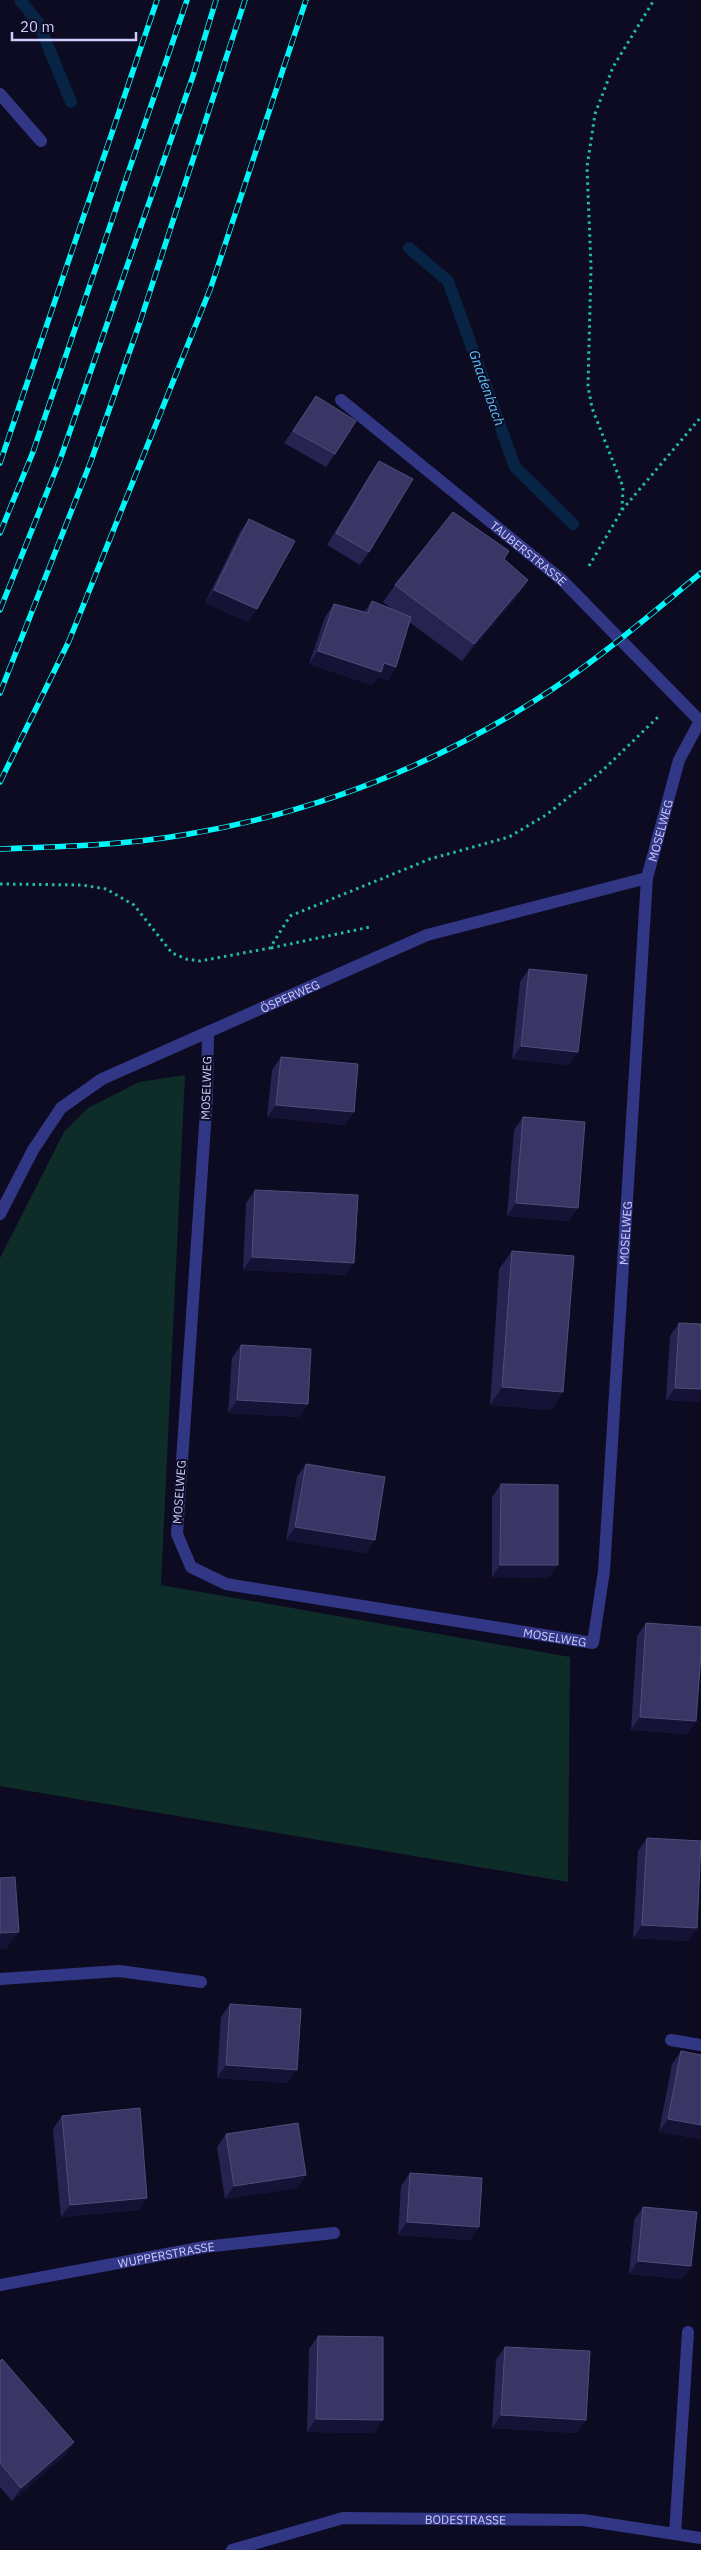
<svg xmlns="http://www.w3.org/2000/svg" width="701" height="2550" font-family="'IBM Plex Sans',sans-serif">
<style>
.green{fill:#0e2c28}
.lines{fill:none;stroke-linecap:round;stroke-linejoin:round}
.stream{stroke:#072445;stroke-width:12}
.path{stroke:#24bba3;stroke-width:3;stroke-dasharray:2.5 4;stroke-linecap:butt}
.service{stroke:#323785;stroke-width:12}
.minor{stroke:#323785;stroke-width:12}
.rail-casing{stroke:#00f6f7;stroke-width:5.5}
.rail{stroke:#0d0b22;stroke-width:4;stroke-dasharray:11;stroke-linecap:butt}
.wall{fill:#272351}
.shaded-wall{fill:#151236}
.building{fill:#393564;stroke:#504d7c}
.labels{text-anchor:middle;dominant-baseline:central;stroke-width:4;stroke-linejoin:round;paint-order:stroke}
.street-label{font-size:12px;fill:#cdccff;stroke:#0d0b22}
.water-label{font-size:14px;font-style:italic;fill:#5ac3ff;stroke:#0d0b22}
</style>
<rect width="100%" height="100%" fill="#0d0b22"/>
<path class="green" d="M 185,1075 L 161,1585 L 570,1657 L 568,1882 L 0,1786 L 0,1258 L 64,1132 L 88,1108 L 139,1082 Z"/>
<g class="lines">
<path class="stream" d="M 20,0 L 38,22 L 71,102
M 409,248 L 448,281 L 515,467 L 573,524"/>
<path class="path" d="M 622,510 L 701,417
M 589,566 L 622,510 L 623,487 L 592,408 L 588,386 L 591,267 L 587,167 L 595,114 L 613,67 L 654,0
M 0,884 L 82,885 L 106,889 L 134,905 L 172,953 L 186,959 L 200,961 L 270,948 L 290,916 L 430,859 L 509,837 L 546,815 L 603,770 L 658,717
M 271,948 L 370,927"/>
<path class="service" d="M 0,1979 L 119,1971 L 201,1982
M 675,2534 L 688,2332"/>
<g class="minor">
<path d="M 0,94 L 41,141"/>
<path id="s1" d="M 341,400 L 562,580 L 701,722"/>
<path id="s2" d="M 208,1032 L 207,1096 L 177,1534 L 191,1567 L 226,1584 L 593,1643 L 604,1571 L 647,878 L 679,760 L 700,721"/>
<path id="s3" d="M 0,1214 L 33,1150 L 61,1108 L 102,1079 L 427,935 L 647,878"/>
<path d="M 671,2040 L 701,2045"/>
<path id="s4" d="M 0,2285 L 204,2247 L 334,2233"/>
<path id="s5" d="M 232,2550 L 343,2518 L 583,2520 L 701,2538"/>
</g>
<defs>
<path id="rail" d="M 0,463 L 157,0
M 0,533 L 33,452 L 187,0
M 0,610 L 61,457 L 194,73 L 216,0
M 0,693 L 91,461 L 140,322 L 245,0
M 0,782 L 69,641 L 211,287 L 306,0
M 0,849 C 63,847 127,845 189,834 C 311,813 427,768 531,703 C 592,665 646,618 701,573"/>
</defs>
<use href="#rail" class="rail-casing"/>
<use href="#rail" class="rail"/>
</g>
<path class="wall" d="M 316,396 L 335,454 L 326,467 L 284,443 Z
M 379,461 L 369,552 L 360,565 L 327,545 L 370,474 Z
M 249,519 L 248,622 L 205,603 L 240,532 Z
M 504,559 L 528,580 L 516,598 L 462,661 L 409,622 L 396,667 L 388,680 L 378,677 L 372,685 L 309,664 L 325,617 L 334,604 L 364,612 L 372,601 L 392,609 L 383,602 L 395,585 Z
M 529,969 L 578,1052 L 569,1065 L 512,1059 L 520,982 Z
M 281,1057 L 345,1125 L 267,1117 L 272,1070 Z
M 523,1117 L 569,1221 L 507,1216 L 514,1130 Z
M 255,1190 L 345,1275 L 243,1270 L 246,1203 Z
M 512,1251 L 563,1392 L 551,1410 L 490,1405 L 499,1269 Z
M 679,1323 L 701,1402 L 666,1400 L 670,1336 Z
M 241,1345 L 308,1404 L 299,1417 L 228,1413 L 232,1358 Z
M 306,1464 L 366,1553 L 286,1540 L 297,1477 Z
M 501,1484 L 549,1578 L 492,1577 L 492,1497 Z
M 646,1623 L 696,1721 L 687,1734 L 631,1730 L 637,1636 Z
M 647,1838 L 688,1941 L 633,1938 L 638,1851 Z
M 230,2004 L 288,2083 L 217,2078 L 221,2017 Z
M 681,2051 L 701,2139 L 659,2132 L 672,2064 Z
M 62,2116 L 147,2198 L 138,2210 L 61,2217 L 53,2129 Z
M 226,2134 L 306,2175 L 297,2188 L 225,2199 L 217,2147 Z
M 410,2173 L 479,2227 L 470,2240 L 398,2235 L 401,2186 Z
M 643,2207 L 691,2266 L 682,2279 L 629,2274 L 634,2220 Z
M 318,2336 L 374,2433 L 307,2432 L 309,2349 Z
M 505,2347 L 586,2420 L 577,2433 L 492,2428 L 496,2360 Z
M 0,2361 L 74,2442 L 65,2455 L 12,2501 L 0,2487 Z"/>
<path class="shaded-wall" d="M 528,580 L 516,598 L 462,661 L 474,644 Z
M 214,590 L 257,609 L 248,622 L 205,603 Z
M 318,651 L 384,663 L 396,667 L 388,680 L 378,677 L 372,685 L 309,664 Z
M 521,1046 L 578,1052 L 569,1065 L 512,1059 Z
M 276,1105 L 354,1112 L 345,1125 L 267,1117 Z
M 516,1203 L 578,1208 L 569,1221 L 507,1216 Z
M 252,1257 L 354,1263 L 345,1275 L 243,1270 Z
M 502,1387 L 563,1392 L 551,1410 L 490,1405 Z
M 675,1388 L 701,1389 L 701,1402 L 666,1400 Z
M 237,1400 L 308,1404 L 299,1417 L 228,1413 Z
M 295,1527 L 375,1540 L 366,1553 L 286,1540 Z
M 500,1565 L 558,1565 L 549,1578 L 492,1577 Z
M 640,1717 L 696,1721 L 687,1734 L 631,1730 Z
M 642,1925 L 697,1928 L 688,1941 L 633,1938 Z
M 19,1932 L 6,1949 L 0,1949 L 0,1933 Z
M 226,2065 L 297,2070 L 288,2083 L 217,2078 Z
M 668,2119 L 701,2125 L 701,2139 L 659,2132 Z
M 306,2175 L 297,2188 L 225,2199 L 234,2186 Z
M 147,2198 L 138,2210 L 61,2217 L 70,2205 Z
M 407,2222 L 479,2227 L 470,2240 L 398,2235 Z
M 638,2261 L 691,2266 L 682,2279 L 629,2274 Z
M 501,2415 L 586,2420 L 577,2433 L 492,2428 Z
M 316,2419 L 383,2420 L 374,2433 L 307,2432 Z
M 74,2442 L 65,2455 L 12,2501 L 21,2488 Z"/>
<path class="building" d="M 316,396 L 356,421 L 335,454 L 293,431 Z
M 379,461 L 413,479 L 369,552 L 336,533 Z
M 453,512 L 509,551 L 504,559 L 528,580 L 474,644 L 395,585 Z
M 249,519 L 295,541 L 257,609 L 214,590 Z
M 372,601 L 411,617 L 396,667 L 384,663 L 381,672 L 318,651 L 334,604 L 368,613 Z
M 529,969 L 587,975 L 578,1052 L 521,1046 Z
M 281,1057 L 358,1064 L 354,1112 L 276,1105 Z
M 523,1117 L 585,1122 L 578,1208 L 516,1203 Z
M 255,1190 L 358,1195 L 354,1263 L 252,1257 Z
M 512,1251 L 574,1256 L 563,1392 L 502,1387 Z
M 679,1323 L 701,1324 L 701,1389 L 675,1388 Z
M 241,1345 L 311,1349 L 308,1404 L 237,1400 Z
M 306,1464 L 385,1477 L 375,1540 L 295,1527 Z
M 501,1484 L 558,1485 L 558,1565 L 500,1565 Z
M 646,1623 L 701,1627 L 701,1653 L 696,1721 L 640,1717 Z
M 647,1838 L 701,1841 L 697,1928 L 642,1925 Z
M 15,1877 L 19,1932 L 0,1933 L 0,1878 Z
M 230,2004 L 301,2009 L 297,2070 L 226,2065 Z
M 681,2051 L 701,2055 L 701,2125 L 668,2119 Z
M 140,2108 L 147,2198 L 70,2205 L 62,2116 Z
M 298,2123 L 306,2175 L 234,2186 L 226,2134 Z
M 410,2173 L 482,2178 L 479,2227 L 407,2222 Z
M 643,2207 L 697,2212 L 691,2266 L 638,2261 Z
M 318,2336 L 383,2337 L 383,2420 L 316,2419 Z
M 505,2347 L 590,2351 L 586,2420 L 501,2415 Z
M 2,2359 L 74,2442 L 21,2488 L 0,2463 L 0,2361 Z"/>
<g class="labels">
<g class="street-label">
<text stroke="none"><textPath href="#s1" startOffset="242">TAUBERSTRASSE</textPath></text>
<text stroke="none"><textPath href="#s2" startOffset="1766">MOSELWEG</textPath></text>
<text stroke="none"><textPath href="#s3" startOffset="378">ÖSPERWEG</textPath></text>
<text transform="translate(206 1088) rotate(-88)">MOSELWEG</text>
<text stroke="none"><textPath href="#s2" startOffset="1361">MOSELWEG</textPath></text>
<text transform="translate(179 1492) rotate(-86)">MOSELWEG</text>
<text stroke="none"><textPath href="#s2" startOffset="911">MOSELWEG</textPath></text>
<text stroke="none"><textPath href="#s4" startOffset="169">WUPPERSTRASSE</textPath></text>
<text stroke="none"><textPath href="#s5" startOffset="238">BODESTRASSE</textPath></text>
</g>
<g class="water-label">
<text transform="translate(487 388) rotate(70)">Gnadenbach</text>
</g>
</g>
<path d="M12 32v8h124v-8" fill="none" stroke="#cdccff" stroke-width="2.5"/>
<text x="20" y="32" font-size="15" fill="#cdccff" stroke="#0d0b22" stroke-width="4" paint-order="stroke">20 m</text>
</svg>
